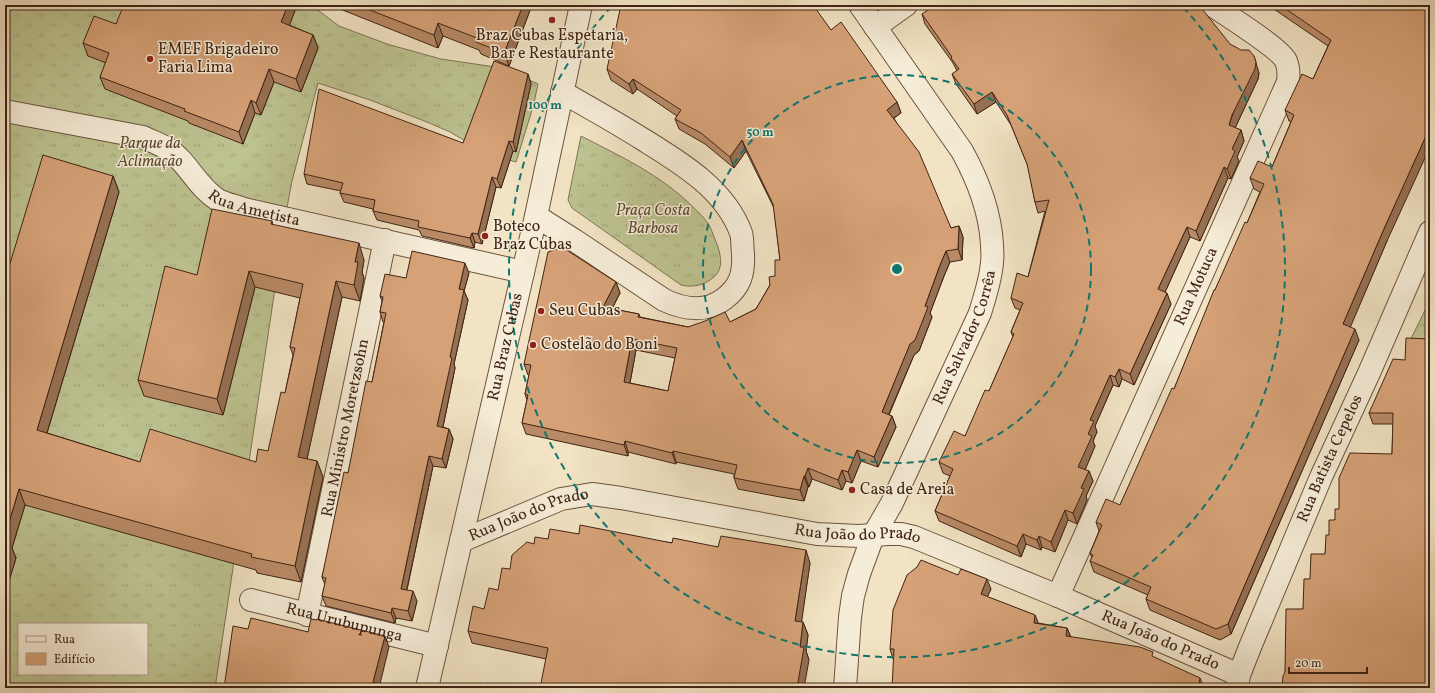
<svg xmlns="http://www.w3.org/2000/svg" width="1435" height="693" font-family="Vollkorn,serif">
<style>
.grass{fill:url(#grass-tufts);stroke:#7f7453;fill-rule:evenodd}
.lines{fill:none;stroke-linecap:round;stroke-linejoin:round}
.street-casing{stroke:#6d5440;stroke-width:24}
.street{stroke:#f6edd8;stroke-width:22}
.wall{fill:#b88a66;stroke:#412415;fill-rule:evenodd}
.shaded-wall{fill:#967153;stroke:#412415}
.building{fill:#d6a177;stroke:#412415;fill-rule:evenodd}
.ring{fill:none;stroke:#0f766e;stroke-width:2;stroke-dasharray:7 5}
.poi-dot{fill:#8f2418;stroke:#f6edd8;stroke-width:1.5}
.labels{text-anchor:middle;dominant-baseline:central;stroke-width:3;stroke-linejoin:round;paint-order:stroke}
.poi-label{font-size:16px;fill:#412415;stroke:#f6edd8;text-anchor:start}
.park-label{font-size:16px;font-style:italic;fill:#604c34;stroke:#f6edd8}
.street-label{font-size:16px;fill:#412415;stroke:#f6edd8}
.centre{fill:#0f766e;stroke:#f6edd8;stroke-width:2}
.ring-label{font-size:12px;text-anchor:middle;font-weight:bold;fill:#0f766e;stroke:#f6edd8;stroke-width:3;stroke-linejoin:round;paint-order:stroke}
</style>
<defs>
<pattern id="grass-tufts" width="24" height="20" patternUnits="userSpaceOnUse"><rect width="24" height="20" fill="#bdc391"/><path d="M3 7l-1-3M5 7V3M7 7l1-3M15 17l-1-3M17 17v-4M19 17l1-3" fill="none" stroke="#a4a77c"/></pattern>
</defs>
<rect width="100%" height="100%" fill="#f1e3c3"/>
<filter id="stains"><feTurbulence type="fractalNoise" baseFrequency=".005" numOctaves="4"/><feColorMatrix values="0 0 0 0 .2 0 0 0 0 .09 0 0 0 0 .02 0 0 0 .5 -.17"/></filter>
<radialGradient id="worn" r=".72"><stop offset=".6" stop-color="#630" stop-opacity="0"/><stop offset="1" stop-color="#630" stop-opacity=".3"/></radialGradient>
<path class="grass" d="M 5,5 L 311,5 L 339,26 L 387,44 L 441,59 L 502,68 L 538,84 L 533,107 L 516,162 L 495,156 L 467,142 L 450,132 L 427,122 L 370,100 L 318,83 L 292,181 L 288,202 L 215,688 L 5,688 ZM 19,624 L 147,624 L 147,674 L 19,674 Z
M 581,136 C 620,156 661,175 692,206 C 698,212 706,219 710,227 C 713,233 715,240 718,247 C 721,257 723,268 715,276 C 706,285 693,288 681,285 L 572,208 L 568,200 Z
M 1430,300 L 1430,350 L 1406,349 Z"/>
<g class="lines">
<defs>
<g id="street">
<path d="M 875,27 L 906,5"/>
<path id="s1" d="M 5,111 L 143,137 C 151,141 160,144 168,149 C 187,161 197,187 218,200 C 226,204 236,206 244,209 L 523,272"/>
<path d="M 536,216 L 574,240 L 664,300 C 683,309 706,313 724,299 C 740,287 744,274 743,254 C 742,248 743,239 741,233 C 725,189 681,163 644,140 C 617,123 590,108 562,92"/>
<path id="s2" d="M 461,541 L 561,499 L 592,494 L 621,498 L 817,534 L 858,536 L 889,534 L 901,534 L 914,537 L 1058,596 L 1239,675"/>
<path id="s3" d="M 1058,596 L 1288,82 C 1289,74 1289,68 1286,61 C 1280,48 1226,15 1212,5"/>
<path id="s4" d="M 251,600 L 437,646"/>
<path id="s5" d="M 307,615 L 385,240"/>
<path id="s6" d="M 427,688 L 536,216 L 581,5"/>
<path id="s7" d="M 845,688 L 850,617 L 853,596 L 859,574 L 873,536 L 892,503 L 980,313 C 985,296 991,279 992,262 C 993,256 992,250 992,244 C 990,211 978,180 962,151 L 860,5"/>
<path id="s8" d="M 1237,688 L 1239,675 L 1250,647 L 1321,477 L 1369,373 L 1430,232"/>
</g>
</defs>
<use href="#street" class="street-casing"/>
<use href="#street" class="street"/>
</g>
<path class="wall" d="M 297,5 L 289,25 L 313,35 L 318,48 L 301,92 L 274,82 L 261,115 L 255,113 L 243,144 L 189,123 L 188,121 L 105,89 L 100,77 L 106,63 L 88,56 L 83,43 L 116,24 L 127,8 Z
M 330,5 L 532,5 L 509,66 L 481,54 L 479,50 L 443,36 L 438,48 Z
M 1268,5 L 1430,5 L 1387,241 L 1350,327 L 1359,340 L 1231,634 L 1220,640 L 1150,610 L 1146,599 L 1148,595 L 1094,572 L 1090,561 L 1092,558 L 1090,553 L 1099,531 L 1096,522 L 1120,505 L 1174,389 L 1215,290 L 1247,223 L 1260,192 L 1254,189 L 1250,178 L 1272,167 L 1291,122 L 1289,121 L 1285,110 L 1313,79 L 1328,46 Z
M 1162,6 L 1230,44 L 1259,73 L 1258,79 L 1235,128 L 1241,130 L 1244,141 L 1237,157 L 1239,161 L 1231,179 L 1228,178 L 1200,241 L 1190,237 L 1165,292 L 1171,304 L 1134,385 L 1122,379 L 1119,387 L 1113,385 L 1095,426 L 1097,432 L 1093,441 L 1095,446 L 1085,470 L 1089,471 L 1093,481 L 1086,496 L 1087,500 L 1077,524 L 1068,520 L 1055,552 L 1042,547 L 1041,550 L 1026,544 L 1021,557 L 939,521 L 935,511 L 950,476 L 943,473 L 939,462 L 965,436 L 989,391 L 1013,337 L 1011,332 L 1020,310 L 1015,308 L 1011,298 L 1028,277 L 1045,211 L 1038,213 L 1035,202 L 1028,166 L 1011,125 L 996,102 L 977,114 L 956,84 L 952,74 L 957,71 L 953,63 L 925,24 L 922,14 Z
M 831,30 L 897,102 L 901,113 L 894,118 L 951,228 L 959,226 L 963,237 L 962,260 L 950,262 L 944,276 L 930,313 L 932,317 L 919,351 L 914,355 L 889,415 L 892,416 L 896,427 L 878,467 L 861,461 L 852,483 L 846,481 L 842,490 L 812,479 L 809,487 L 808,487 L 804,501 L 780,497 L 738,489 L 734,478 L 734,474 L 676,462 L 676,464 L 628,452 L 628,456 L 526,434 L 522,423 L 527,400 L 525,394 L 529,375 L 528,375 L 524,364 L 616,282 L 620,293 L 612,309 L 639,314 L 640,317 L 688,327 L 730,322 L 756,309 L 775,276 L 780,260 L 774,208 L 746,151 L 734,168 L 705,144 L 679,129 L 675,119 L 677,116 L 637,89 L 633,94 L 611,80 L 607,69 ZM 636,350 L 675,358 L 668,391 L 630,383 Z
M 528,74 L 531,84 L 516,152 L 513,151 L 501,188 L 496,187 L 482,244 L 475,242 L 474,248 L 422,236 L 419,230 L 377,220 L 373,211 L 373,209 L 344,202 L 340,193 L 341,191 L 307,184 L 304,174 L 463,143 Z
M 113,176 L 119,192 L 47,433 L 140,462 L 256,462 L 268,451 L 285,393 L 293,355 L 290,347 L 300,298 L 255,287 L 223,415 L 144,396 L 138,380 L 197,275 L 272,221 L 273,225 L 364,260 L 362,272 L 364,278 L 360,301 L 342,297 L 307,459 L 317,461 L 323,477 L 301,582 L 257,573 L 256,570 L 25,505 L 12,548 L 16,558 L 5,594 L 5,280 Z
M 469,273 L 464,291 L 468,300 L 454,364 L 455,368 L 443,427 L 449,429 L 453,439 L 446,468 L 433,466 L 407,590 L 417,601 L 412,621 L 396,618 L 395,623 L 326,606 L 322,596 L 325,585 L 322,577 L 348,473 L 372,382 L 384,322 L 383,322 L 380,312 L 382,301 L 380,296 L 406,278 Z
M 1405,360 L 1430,688 L 1285,672 L 1303,609 L 1310,579 L 1325,554 L 1329,535 L 1339,509 L 1392,454 L 1393,424 L 1373,424 L 1369,413 Z
M 579,534 L 718,547 L 810,563 L 801,622 L 803,622 L 808,635 L 806,651 L 809,660 L 546,659 L 472,643 L 468,631 L 498,590 L 510,569 L 534,544 L 548,539 Z
M 991,589 L 987,597 L 1035,615 L 1038,623 L 1067,628 L 1071,637 L 1155,658 L 1204,688 L 893,659 L 890,649 Z"/>
<path class="shaded-wall" d="M 288,5 L 297,5 L 286,35 L 281,22 Z
M 523,5 L 532,5 L 509,66 L 504,53 Z
M 438,23 L 443,36 L 438,48 L 434,35 Z
M 313,35 L 318,48 L 301,92 L 296,79 Z
M 1254,56 L 1259,73 L 1258,79 L 1236,126 L 1233,135 L 1229,125 Z
M 269,69 L 274,82 L 261,115 L 256,103 Z
M 528,74 L 531,84 L 516,152 L 513,142 Z
M 633,79 L 637,89 L 633,94 L 629,84 Z
M 992,92 L 996,102 L 977,114 L 974,104 Z
M 251,100 L 255,113 L 243,144 L 239,132 Z
M 897,102 L 901,113 L 891,120 L 887,110 Z
M 1430,127 L 1430,147 L 1387,241 L 1347,335 L 1343,324 L 1383,231 Z
M 1241,130 L 1244,141 L 1237,157 L 1239,161 L 1231,179 L 1227,169 L 1232,149 Z
M 742,140 L 746,151 L 734,168 L 730,157 Z
M 509,141 L 513,151 L 501,188 L 497,179 Z
M 1224,167 L 1228,178 L 1200,241 L 1196,231 Z
M 113,176 L 119,192 L 43,446 L 37,430 Z
M 492,177 L 496,187 L 482,244 L 478,234 Z
M 959,226 L 963,237 L 962,260 L 958,249 Z
M 1187,227 L 1190,237 L 1162,299 L 1158,289 Z
M 472,233 L 475,242 L 474,248 L 470,238 Z
M 359,243 L 364,260 L 362,272 L 364,278 L 360,301 L 354,285 L 355,262 Z
M 946,251 L 950,262 L 944,276 L 930,313 L 932,317 L 919,351 L 914,355 L 885,423 L 882,412 L 925,306 L 940,265 Z
M 465,263 L 469,273 L 464,291 L 468,300 L 454,364 L 455,368 L 441,436 L 437,426 L 450,357 L 459,289 Z
M 249,271 L 255,287 L 223,415 L 217,399 Z
M 336,281 L 342,297 L 304,473 L 298,457 Z
M 616,282 L 620,293 L 607,318 L 603,307 Z
M 1167,293 L 1171,304 L 1134,385 L 1130,374 Z
M 1355,329 L 1359,340 L 1231,634 L 1228,624 Z
M 632,339 L 636,350 L 628,393 L 624,382 Z
M 1119,369 L 1122,379 L 1119,387 L 1115,377 Z
M 1110,375 L 1113,385 L 1095,426 L 1097,432 L 1093,441 L 1095,446 L 1082,477 L 1078,467 L 1088,434 L 1090,420 Z
M 892,416 L 896,427 L 878,467 L 874,457 Z
M 449,429 L 453,439 L 446,468 L 442,459 Z
M 625,441 L 628,452 L 628,456 L 624,445 Z
M 857,450 L 861,461 L 852,483 L 848,472 Z
M 673,451 L 676,462 L 676,464 L 672,453 Z
M 429,456 L 433,466 L 405,598 L 401,589 Z
M 317,461 L 323,477 L 301,582 L 295,566 Z
M 808,468 L 812,479 L 809,487 L 805,476 Z
M 842,470 L 846,481 L 842,490 L 838,480 Z
M 1089,471 L 1093,481 L 1086,496 L 1087,500 L 1077,524 L 1073,513 L 1081,488 Z
M 804,476 L 808,487 L 804,501 L 800,490 Z
M 19,489 L 25,505 L 12,548 L 16,558 L 5,594 L 5,536 Z
M 1065,510 L 1068,520 L 1055,552 L 1051,542 Z
M 1023,534 L 1026,544 L 1021,557 L 1017,546 Z
M 1039,536 L 1042,547 L 1041,550 L 1037,540 Z
M 806,550 L 810,563 L 800,633 L 795,621 Z
M 987,579 L 991,589 L 984,604 L 981,594 Z
M 413,591 L 417,601 L 412,621 L 408,611 Z
M 392,608 L 396,618 L 395,623 L 391,613 Z
M 1035,615 L 1039,625 L 1034,623 Z
M 803,622 L 808,635 L 806,651 L 809,660 L 804,688 L 797,688 L 800,647 Z
M 1067,628 L 1071,638 L 1066,636 Z
M 385,636 L 389,647 L 379,688 L 373,682 Z
M 1200,678 L 1204,688 L 1198,688 Z"/>
<path class="building" d="M 128,5 L 288,5 L 281,22 L 313,35 L 296,79 L 269,69 L 256,103 L 251,100 L 239,132 L 184,111 L 185,109 L 100,77 L 109,53 L 83,43 L 94,16 L 116,24 L 123,7 L 127,8 Z
M 357,5 L 523,5 L 504,53 L 476,42 L 477,38 L 438,23 L 434,35 Z
M 621,5 L 813,5 L 831,30 L 841,22 L 897,102 L 887,110 L 919,152 L 951,228 L 959,226 L 958,249 L 946,251 L 940,265 L 925,306 L 928,307 L 915,340 L 910,344 L 882,412 L 892,416 L 874,457 L 857,450 L 848,472 L 842,470 L 838,480 L 808,468 L 805,476 L 804,476 L 800,490 L 776,486 L 734,478 L 737,465 L 673,451 L 672,453 L 625,441 L 624,445 L 522,423 L 528,395 L 525,394 L 531,365 L 524,364 L 548,252 L 562,247 L 616,282 L 603,307 L 639,314 L 638,317 L 688,327 L 705,321 L 725,312 L 730,322 L 756,309 L 770,285 L 769,277 L 775,276 L 775,260 L 780,260 L 773,204 L 742,140 L 730,157 L 701,133 L 675,119 L 681,110 L 633,79 L 629,84 L 607,69 ZM 632,339 L 677,348 L 668,391 L 624,382 Z
M 935,5 L 1161,5 L 1162,6 L 1164,5 L 1199,5 L 1230,44 L 1241,50 L 1249,50 L 1254,56 L 1256,62 L 1255,69 L 1232,115 L 1229,125 L 1241,130 L 1232,149 L 1235,151 L 1227,169 L 1224,167 L 1196,231 L 1187,227 L 1158,289 L 1167,293 L 1130,374 L 1119,369 L 1115,377 L 1110,375 L 1090,420 L 1094,421 L 1088,434 L 1092,436 L 1078,467 L 1089,471 L 1081,488 L 1084,489 L 1073,513 L 1065,510 L 1051,542 L 1039,536 L 1037,540 L 1023,534 L 1017,546 L 935,511 L 953,469 L 939,462 L 954,431 L 965,436 L 985,390 L 989,391 L 1014,334 L 1011,332 L 1023,303 L 1011,298 L 1017,273 L 1028,277 L 1049,200 L 1035,202 L 1027,164 L 1007,115 L 992,92 L 974,104 L 952,74 L 959,69 L 951,58 L 952,57 L 922,14 Z
M 1280,5 L 1430,5 L 1430,127 L 1383,231 L 1343,324 L 1355,329 L 1228,624 L 1216,629 L 1146,599 L 1151,587 L 1090,561 L 1093,555 L 1090,553 L 1102,525 L 1096,522 L 1106,499 L 1120,505 L 1172,388 L 1174,389 L 1214,290 L 1215,290 L 1245,222 L 1247,223 L 1264,184 L 1250,178 L 1258,161 L 1272,167 L 1294,115 L 1285,110 L 1302,74 L 1313,79 L 1331,40 Z
M 494,61 L 528,74 L 513,142 L 509,141 L 497,179 L 492,177 L 478,234 L 472,233 L 470,238 L 418,227 L 419,221 L 373,211 L 375,200 L 340,193 L 343,183 L 304,174 L 319,89 L 463,143 Z
M 43,155 L 113,176 L 37,430 L 140,462 L 150,429 L 256,462 L 258,449 L 268,451 L 281,392 L 285,393 L 295,348 L 290,347 L 303,284 L 249,271 L 217,399 L 138,380 L 165,266 L 197,275 L 212,209 L 272,221 L 271,224 L 359,243 L 355,262 L 358,262 L 354,285 L 336,281 L 298,457 L 317,461 L 295,566 L 251,557 L 252,554 L 19,489 L 5,536 L 5,280 Z
M 412,251 L 465,263 L 459,289 L 464,290 L 450,357 L 452,358 L 437,426 L 449,429 L 442,459 L 429,456 L 401,589 L 413,591 L 408,611 L 392,608 L 391,613 L 322,596 L 326,578 L 322,577 L 344,472 L 348,473 L 366,381 L 372,382 L 386,313 L 380,312 L 383,297 L 380,296 L 385,274 L 406,278 Z
M 1406,338 L 1430,339 L 1430,688 L 1282,688 L 1283,676 L 1285,672 L 1286,609 L 1303,609 L 1304,579 L 1310,579 L 1311,554 L 1325,554 L 1326,535 L 1329,535 L 1329,520 L 1335,520 L 1335,509 L 1339,509 L 1339,478 L 1350,453 L 1392,454 L 1393,413 L 1369,413 L 1393,359 L 1405,360 Z
M 580,525 L 672,543 L 673,538 L 718,547 L 721,536 L 806,550 L 795,621 L 803,622 L 800,647 L 804,647 L 797,688 L 540,688 L 548,648 L 468,631 L 473,606 L 484,609 L 489,588 L 498,590 L 502,568 L 510,569 L 512,555 L 527,542 L 534,544 L 535,537 L 548,539 L 550,529 L 579,534 Z
M 5,540 L 10,542 L 5,558 Z
M 921,560 L 958,575 L 961,569 L 987,579 L 981,594 L 1035,615 L 1034,623 L 1067,628 L 1066,636 L 1140,647 L 1153,652 L 1152,656 L 1200,678 L 1198,688 L 892,688 L 894,649 L 890,649 L 893,610 L 907,575 L 917,567 Z
M 251,618 L 308,632 L 311,619 L 317,620 L 317,619 L 385,636 L 373,682 L 391,687 L 391,688 L 224,688 L 233,626 L 248,629 Z
M 487,683 L 512,688 L 486,688 Z"/>
<g class="ring">
<circle cx="897" cy="269" r="194"/>
<path d="M1183 7A388 388 0 1 1 611 7"/>
</g>
<g class="poi-dot">
<circle cx="552" cy="20" r="4"/>
<circle cx="150" cy="59" r="4"/>
<circle cx="485" cy="236" r="4"/>
<circle cx="541" cy="311" r="4"/>
<circle cx="533" cy="345" r="4"/>
<circle cx="852" cy="490" r="4"/>
</g>
<g class="labels">
<g class="poi-label">
<text x="552" y="36" text-anchor="middle">Braz Cubas Espetaria,<tspan x="552" dy="18">Bar e Restaurante</tspan></text>
<text x="158" y="50">EMEF Brigadeiro<tspan x="158" dy="18">Faria Lima</tspan></text>
<text x="493" y="227">Boteco<tspan x="493" dy="18">Braz Cubas</tspan></text>
<text x="549" y="311">Seu Cubas</text>
<text x="541" y="345">Costelão do Boni</text>
<text x="860" y="490">Casa de Areia</text>
</g>
<g class="park-label">
<text x="150" y="144">Parque da<tspan x="150" dy="18">Aclimação</tspan></text>
<text x="653" y="211">Praça Costa<tspan x="653" dy="18">Barbosa</tspan></text>
</g>
<g class="street-label">
<text stroke="none"><textPath href="#s1" startOffset="277">Rua Ametista</textPath></text>
<text stroke="none"><textPath href="#s3" startOffset="339">Rua Motuca</textPath></text>
<text stroke="none"><textPath href="#s7" startOffset="375">Rua Salvador Corrêa</textPath></text>
<text stroke="none"><textPath href="#s6" startOffset="350">Rua Braz Cubas</textPath></text>
<text stroke="none"><textPath href="#s5" startOffset="191">Rua Ministro Moretzsohn</textPath></text>
<text stroke="none"><textPath href="#s8" startOffset="248">Rua Batista Cepelos</textPath></text>
<text stroke="none"><textPath href="#s2" startOffset="73">Rua João do Prado</textPath></text>
<text stroke="none"><textPath href="#s2" startOffset="409">Rua João do Prado</textPath></text>
<text stroke="none"><textPath href="#s4" startOffset="96">Rua Urubupunga</textPath></text>
<text stroke="none"><textPath href="#s2" startOffset="733">Rua João do Prado</textPath></text>
</g>
</g>
<circle cx="897" cy="269" r="6" class="centre"/>
<g class="ring-label">
<text x="545" y="109">100 m</text>
<text x="760" y="136">50 m</text>
</g>
<rect width="1435" height="693" fill="none" stroke="#f1e3c3" stroke-width="20"/>
<rect x="6" y="6" width="1423" height="681" fill="none" stroke="#412415" stroke-width="2"/>
<rect x="10" y="10" width="1415" height="673" fill="none" stroke="#412415"/>
<rect x="18" y="623" width="130" height="52" fill="#f6edd8" stroke="#ae9d8a"/>
<rect x="26" y="636" width="20" height="6" fill="#f6edd8" stroke="#ae9d8a"/>
<text x="54" y="643" font-size="12" fill="#412415">Rua</text>
<rect x="26" y="653" width="20" height="12" fill="#d6a177" stroke="#ae9d8a"/>
<text x="54" y="663" font-size="12" fill="#412415">Edifício</text>
<path d="M1289 667v6h78v-6" fill="none" stroke="#412415" stroke-width="2"/>
<text x="1295" y="667" font-size="12" fill="#412415" stroke="#f6edd8" stroke-width="3" paint-order="stroke">20 m</text>
<rect width="100%" height="100%" filter="url(#stains)"/>
<rect width="100%" height="100%" fill="url(#worn)"/>
</svg>
